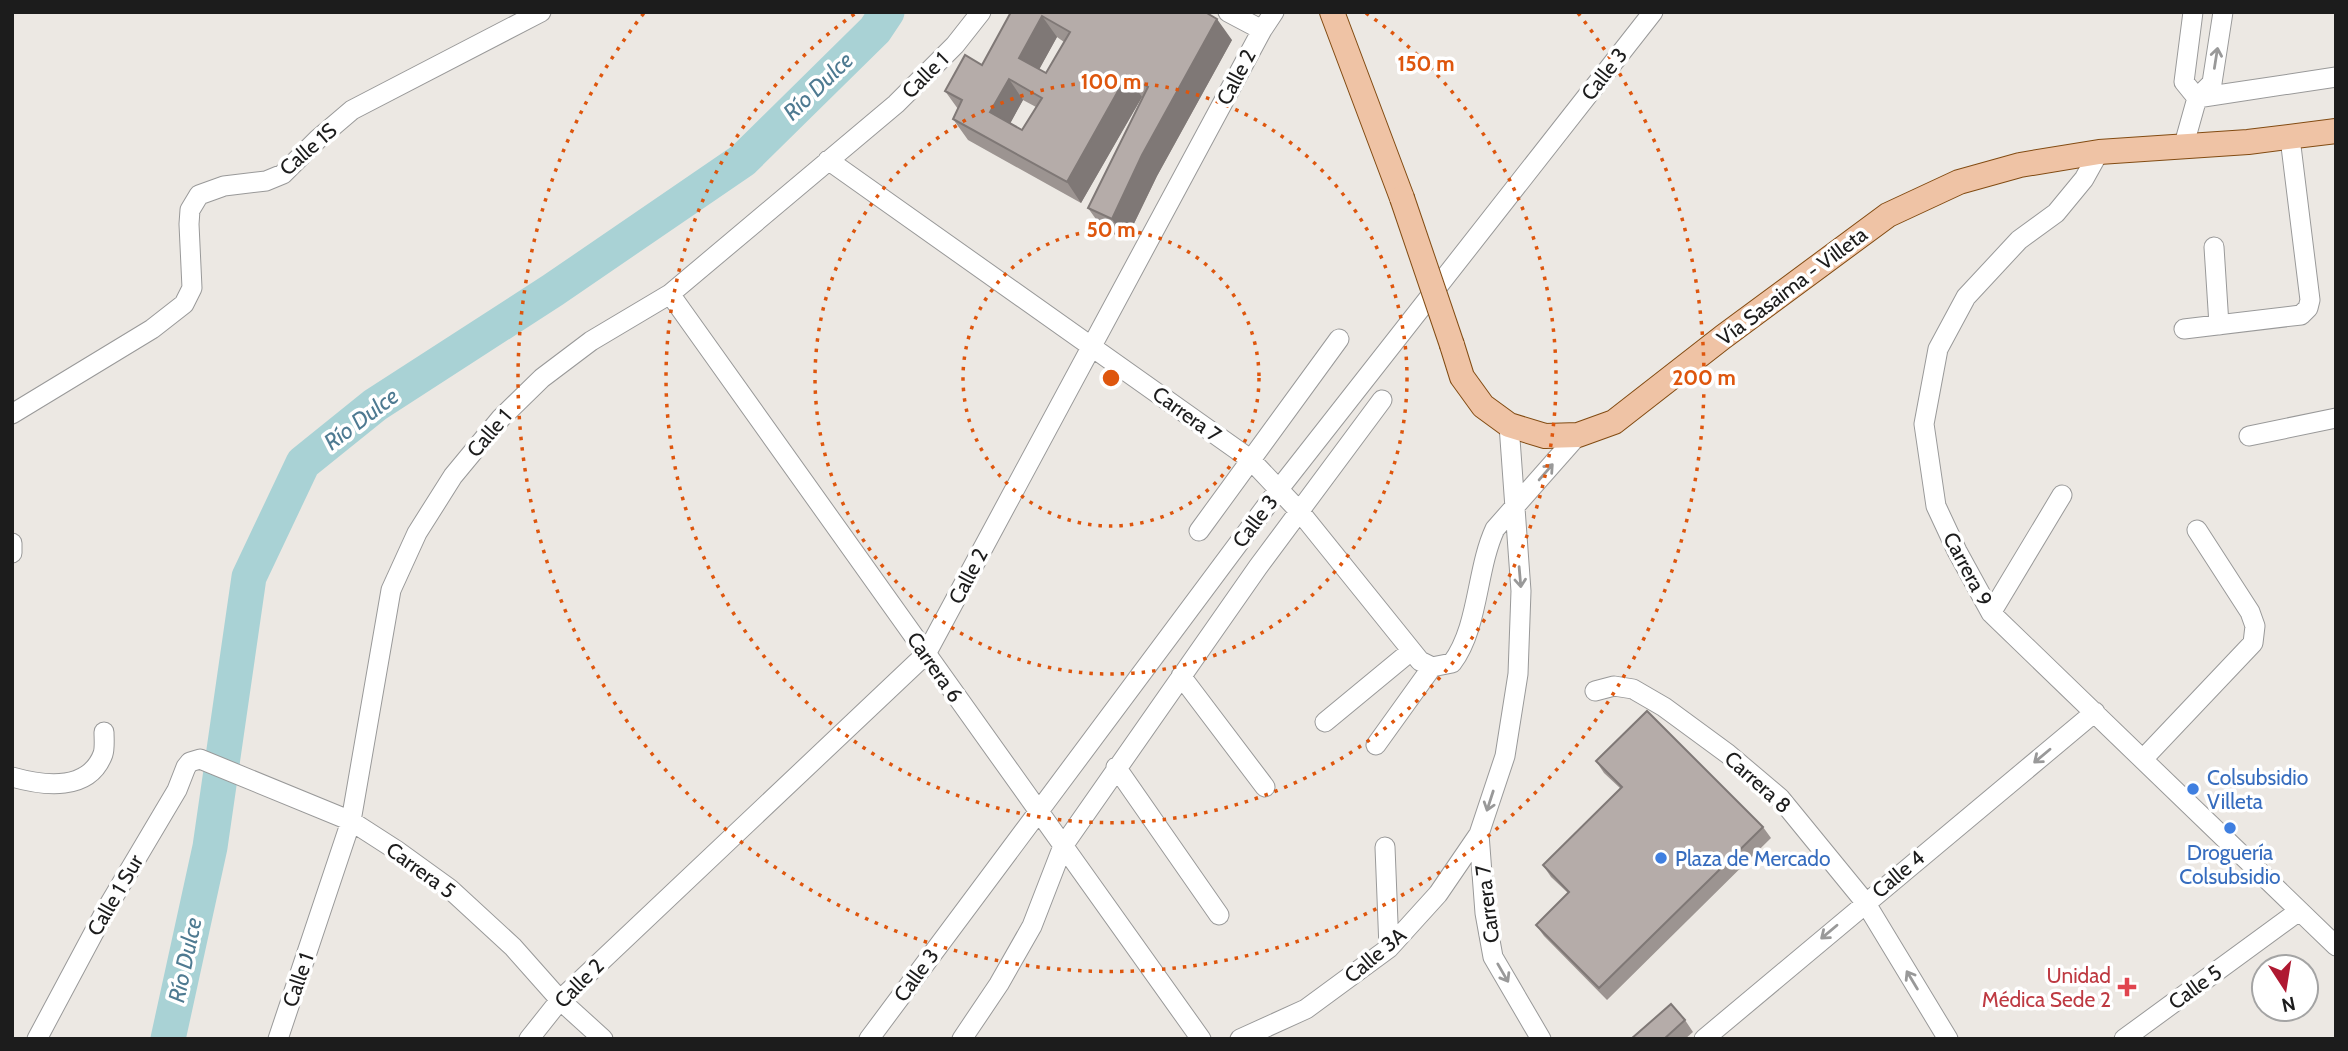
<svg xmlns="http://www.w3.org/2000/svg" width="2348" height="1051" font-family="Cabin,sans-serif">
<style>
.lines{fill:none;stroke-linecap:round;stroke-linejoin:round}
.river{stroke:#a9d2d5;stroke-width:35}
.minor-casing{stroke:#999;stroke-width:21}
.major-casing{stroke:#824b12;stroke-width:26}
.minor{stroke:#fff;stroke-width:19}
.major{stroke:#efc3a5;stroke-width:24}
.major-bridge-casing{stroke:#824b12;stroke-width:26;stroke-linecap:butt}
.major-bridge{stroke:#efc3a5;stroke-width:24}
.wall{fill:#9c9491;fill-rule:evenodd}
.shaded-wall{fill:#7f7876}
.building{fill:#b5aca9;stroke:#7f7876;stroke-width:2;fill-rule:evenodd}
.oneway{stroke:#999}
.ring{fill:none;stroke:#de560d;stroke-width:3.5;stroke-dasharray:3.5 7}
.shop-dot{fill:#3f7fe0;stroke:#fff;stroke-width:2.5}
.health-dot{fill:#e0444e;stroke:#fff;stroke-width:2.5}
.labels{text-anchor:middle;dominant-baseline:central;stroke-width:7;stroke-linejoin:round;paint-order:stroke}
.street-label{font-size:21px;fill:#1c1c1c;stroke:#fff}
.shop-label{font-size:21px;fill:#366cbe;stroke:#fff;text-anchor:start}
.health-label{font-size:21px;fill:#be3a42;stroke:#fff;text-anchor:end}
.water-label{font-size:23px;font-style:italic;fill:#4e7a91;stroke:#fff}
.centre{fill:#de560d;stroke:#fff;stroke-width:3.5}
.ring-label{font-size:21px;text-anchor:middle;font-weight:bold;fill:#de560d;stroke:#fff;stroke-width:7;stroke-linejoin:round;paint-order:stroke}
</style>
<rect width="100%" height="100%" fill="#ece8e3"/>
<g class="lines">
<path class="river" d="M 168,1039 L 210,847 L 249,577 L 303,463 L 375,405 L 553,290 L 743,160 L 875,30 L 887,12"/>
<defs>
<path id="minor" d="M 1228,12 L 1262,30
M 2193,12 L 2184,82 L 2197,98
M 2197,98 L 2336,77
M 2183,148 L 2197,98 L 2212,83 L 2223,12
M 2099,152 L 2084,179 L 2056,213 L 2019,240 L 1966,297 L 1938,349 L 1924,424 L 1936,506 L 1957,551 L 1991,613 L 2336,946
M 828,160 L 1250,459 L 1300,512 L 1420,661 L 1432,667
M 2214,247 L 2219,325
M 670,294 L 1201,1039
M 2184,329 L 2301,315 L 2308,308 L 2310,300 L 2290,138
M 12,414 L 152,329 L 184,304 L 192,288 L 189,224 L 190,210 L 199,195 L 224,186 L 266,181 L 283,174 L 318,139 L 352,110 L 541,12
M 1509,425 L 1521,591 L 1518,674 L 1505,756 L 1479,834 L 1485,913 L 1493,957 L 1541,1039
M 2249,436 L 2336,418
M 1199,531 L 1339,339
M 12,543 L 12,553
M 1991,613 L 2062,495
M 1181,676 L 1265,787
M 1595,691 L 1614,686 L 1633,689 L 1664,707 L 1728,754 L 1780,798 L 1865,902 L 1948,1039
M 1325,722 L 1411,651
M 1376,745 L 1432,667 L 1452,663 C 1479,627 1476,570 1495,529 L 1578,435
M 2143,759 L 2253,643 L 2255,626 L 2250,612 L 2197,530
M 1116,767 L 1219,915
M 12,777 C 44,786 89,792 103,754 C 105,748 104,738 104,732
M 1385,847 L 1389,948
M 37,1039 L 107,908 L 177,790 L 186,767 L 190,762 L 200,759 L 351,821 L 396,850 L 450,889 L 513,947 L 560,1000 L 603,1039
M 278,1039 L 351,821 L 391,590 L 417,533 L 453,476 L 501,418 L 542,378 L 591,341 L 670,294 L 896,104 L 955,45 L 981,12
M 529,1039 L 560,1000 L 926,654 L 1262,30 L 1274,12
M 869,1039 L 1279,489 L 1653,12
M 962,1039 L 999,984 L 1032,926 L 1063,846 L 1258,567 L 1382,400
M 1240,1039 L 1306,1009 L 1389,948 L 1438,894 L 1479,834
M 1704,1039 L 2095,712
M 2124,1039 L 2299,911"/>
<path id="major" d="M 1332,12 L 1402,198
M 1452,345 L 1462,377 L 1483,406 L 1509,425 L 1545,436 L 1578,435 L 1614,422 L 1723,337 L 1888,215 L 1959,182 L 2020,165 L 2099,152 L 2248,142 L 2336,131"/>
</defs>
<use href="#minor" class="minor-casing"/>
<use href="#major" class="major-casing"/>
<use href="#minor" class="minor"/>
<use href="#major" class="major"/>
<defs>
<path id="major-bridge" d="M 1402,198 L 1452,345"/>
</defs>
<use href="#major-bridge" class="major-bridge-casing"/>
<use href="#major-bridge" class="major-bridge"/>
</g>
<path class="wall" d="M 1011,12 L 1232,40 L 1157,176 L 1126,240 L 1103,229 L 1088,208 L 1143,97 L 1142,97 L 1081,203 L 968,140 L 953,119 L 958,109 L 945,91 L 982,65 ZM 1057,37 L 1064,42 L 1046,73 L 1039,69 ZM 1023,100 L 1036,107 L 1022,130 L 1010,123 Z
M 1596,761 L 1763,827 L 1771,838 L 1607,1000 L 1544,936 L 1536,925 L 1568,893 L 1551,877 L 1543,865 L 1621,789 L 1604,773 Z
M 1685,1020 L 1693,1032 L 1685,1039 L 1631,1039 Z"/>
<path class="shaded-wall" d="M 1042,16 L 1057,37 L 1034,79 L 1019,58 Z
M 1217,19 L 1232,40 L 1157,176 L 1126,240 L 1112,219 L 1142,155 Z
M 1127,75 L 1142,97 L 1081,203 L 1067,182 Z
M 1009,79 L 1023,100 L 1005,133 L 990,112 Z"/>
<path class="building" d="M 1011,12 L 1205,12 L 1217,19 L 1142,155 L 1112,219 L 1088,208 L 1148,87 L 1127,75 L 1067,182 L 953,119 L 962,100 L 945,91 L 965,55 L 982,65 ZM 1042,16 L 1070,32 L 1046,73 L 1019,58 ZM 1009,79 L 1042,98 L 1022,130 L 990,112 Z
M 1647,711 L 1763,827 L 1599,988 L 1536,925 L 1569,892 L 1543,865 L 1622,787 L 1596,761 Z
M 1671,1004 L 1685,1020 L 1664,1039 L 1631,1039 Z"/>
<defs><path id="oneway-shaft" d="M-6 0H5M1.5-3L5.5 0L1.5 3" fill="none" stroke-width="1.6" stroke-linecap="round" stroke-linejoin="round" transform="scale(1.75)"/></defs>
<g class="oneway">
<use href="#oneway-shaft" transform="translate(2216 58) rotate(-81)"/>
<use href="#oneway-shaft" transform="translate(1546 472) rotate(-49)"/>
<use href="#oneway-shaft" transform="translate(1520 577) rotate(85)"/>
<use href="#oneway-shaft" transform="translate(2042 756) rotate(140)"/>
<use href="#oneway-shaft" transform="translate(1490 801) rotate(108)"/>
<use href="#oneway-shaft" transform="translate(1829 932) rotate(140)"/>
<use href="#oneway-shaft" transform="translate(1503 973) rotate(60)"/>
<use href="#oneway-shaft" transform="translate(1912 980) rotate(-121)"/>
</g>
<g class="ring">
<circle cx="1111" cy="378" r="148"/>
<circle cx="1111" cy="378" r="296"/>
<path d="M1366 13A445 445 0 1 1 856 13"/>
<path d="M1578 13A593 593 0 1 1 644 13"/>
</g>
<g class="shop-dot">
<circle cx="2193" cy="789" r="7"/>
<circle cx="2230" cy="828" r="7"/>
<circle cx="1661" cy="858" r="7"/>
</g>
<path class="health-dot" d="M2123.5 976.5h7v7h7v7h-7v7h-7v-7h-7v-7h7z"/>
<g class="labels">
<g class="street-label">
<text transform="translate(1604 74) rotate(-52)">Calle 3</text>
<text transform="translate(925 75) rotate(-45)">Calle 1</text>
<text transform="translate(1236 77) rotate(-62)">Calle 2</text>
<text transform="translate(308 149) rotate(-41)">Calle 1S</text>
<text transform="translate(1792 286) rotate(-37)">Vía Sasaima - Villeta</text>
<text transform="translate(1187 414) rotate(36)">Carrera 7</text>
<text transform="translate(489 433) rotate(-49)">Calle 1</text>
<text transform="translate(1255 521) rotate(-53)">Calle 3</text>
<text transform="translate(1968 569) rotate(62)">Carrera 9</text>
<text transform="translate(968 576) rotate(-62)">Calle 2</text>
<text transform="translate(935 667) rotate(55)">Carrera 6</text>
<text transform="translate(1758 782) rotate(42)">Carrera 8</text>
<text transform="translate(421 870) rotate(36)">Carrera 5</text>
<text transform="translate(1898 874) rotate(-40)">Calle 4</text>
<text transform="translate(115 895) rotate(-60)">Calle 1 Sur</text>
<text transform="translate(1487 904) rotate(-97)">Carrera 7</text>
<text transform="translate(1375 955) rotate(-40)">Calle 3A</text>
<text transform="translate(916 975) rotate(-54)">Calle 3</text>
<text transform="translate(298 980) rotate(-71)">Calle 1</text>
<text transform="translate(579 983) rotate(-45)">Calle 2</text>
<text transform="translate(2195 987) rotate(-36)">Calle 5</text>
</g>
<g class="shop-label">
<text x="2207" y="777">Colsubsidio<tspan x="2207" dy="24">Villeta</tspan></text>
<text x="2230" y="852" text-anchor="middle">Droguería<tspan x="2230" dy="24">Colsubsidio</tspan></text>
<text x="1675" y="858">Plaza de Mercado</text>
</g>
<g class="health-label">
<text x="2111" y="975">Unidad<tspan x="2111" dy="24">Médica Sede 2</tspan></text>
</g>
<g class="water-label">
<text transform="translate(818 86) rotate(-44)">Río Dulce</text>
<text transform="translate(361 419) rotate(-37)">Río Dulce</text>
<text transform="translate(185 960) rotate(-78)">Río Dulce</text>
</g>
</g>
<circle cx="1111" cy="378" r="10" class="centre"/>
<g class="ring-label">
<text x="1426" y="71">150 m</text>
<text x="1111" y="89">100 m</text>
<text x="1111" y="237">50 m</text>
<text x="1704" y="385">200 m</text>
</g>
<rect width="2348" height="1051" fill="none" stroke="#1c1c1c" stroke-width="28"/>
<g transform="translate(2285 988) rotate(168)"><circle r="33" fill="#ffffff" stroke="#a4a4a4" stroke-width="2"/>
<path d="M0-5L12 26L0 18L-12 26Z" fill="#af1931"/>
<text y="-10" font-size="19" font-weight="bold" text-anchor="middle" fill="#1c1c1c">N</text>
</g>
</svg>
